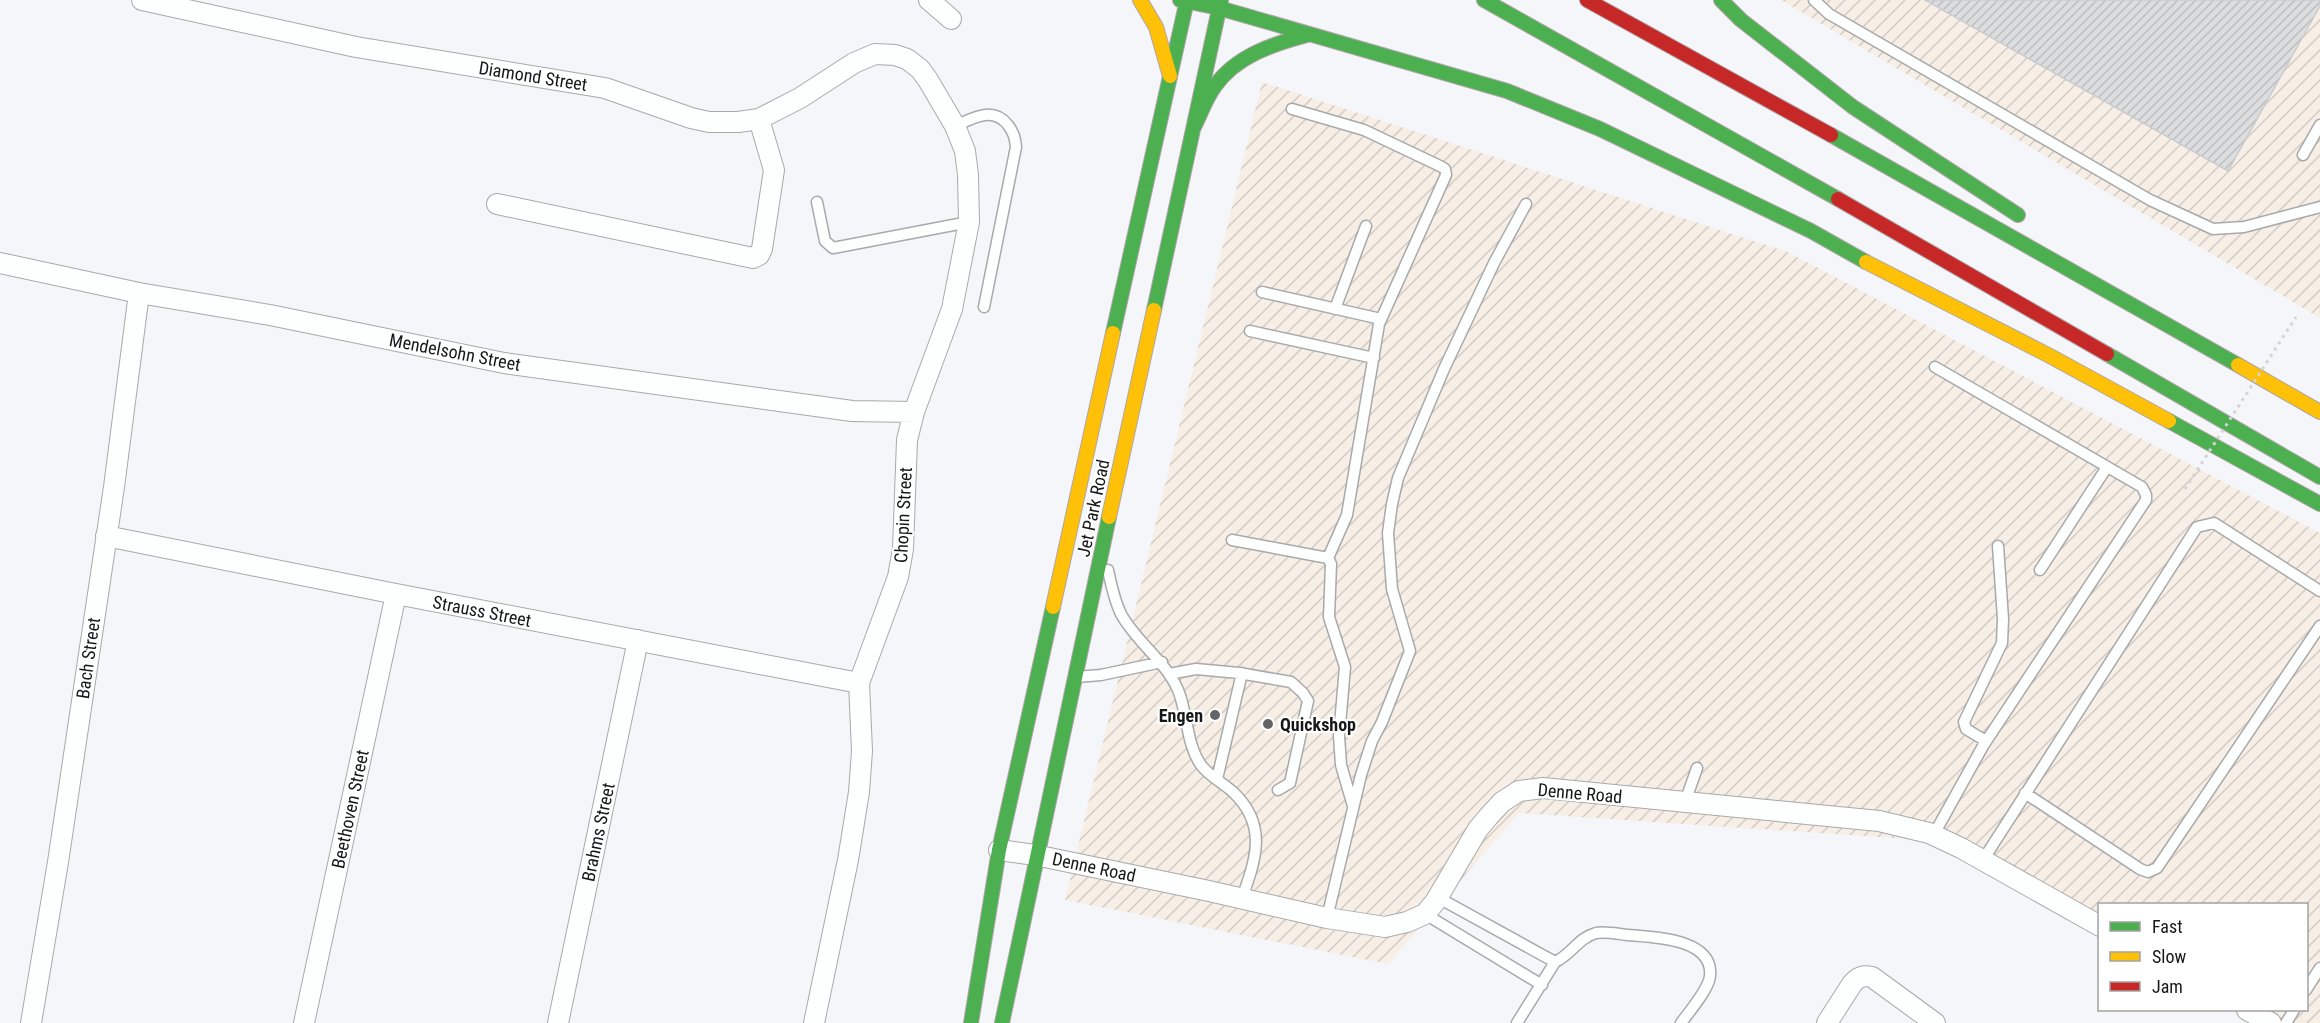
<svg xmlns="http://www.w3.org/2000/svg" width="2320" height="1023" font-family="'Roboto Condensed',sans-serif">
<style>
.industrial{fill:url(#industrial-furrows)}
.building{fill:url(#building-hatch);stroke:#cacbcd;stroke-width:1.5}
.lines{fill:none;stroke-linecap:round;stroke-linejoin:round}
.lane-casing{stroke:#a8a9ab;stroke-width:13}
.street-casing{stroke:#a8a9ab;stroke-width:22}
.fast-casing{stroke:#afa5a8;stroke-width:16}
.slow-casing{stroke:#afa5a8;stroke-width:16}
.jam-casing{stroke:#afa5a8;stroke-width:16}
.lane{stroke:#fdfefe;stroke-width:10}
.street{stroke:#fdfefe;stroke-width:20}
.fast{stroke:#4caf50;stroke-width:14}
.slow{stroke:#ffc107;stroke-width:14}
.jam{stroke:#c62828;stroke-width:14}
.path-bridge{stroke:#d3d3d4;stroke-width:3;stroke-dasharray:3 4.5;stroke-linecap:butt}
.poi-dot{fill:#646567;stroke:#fff;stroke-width:2}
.labels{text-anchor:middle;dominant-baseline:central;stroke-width:4.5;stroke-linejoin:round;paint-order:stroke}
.street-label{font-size:18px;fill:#161718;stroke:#fff}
.poi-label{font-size:18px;font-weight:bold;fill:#161718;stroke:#fff;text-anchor:end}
</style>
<defs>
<pattern id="industrial-furrows" width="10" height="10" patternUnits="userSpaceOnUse" patternTransform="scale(1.5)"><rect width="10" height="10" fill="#f7efe6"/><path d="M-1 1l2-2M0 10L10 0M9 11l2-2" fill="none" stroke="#d3ccc5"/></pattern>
<pattern id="building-hatch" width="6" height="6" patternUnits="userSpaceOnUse" patternTransform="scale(1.5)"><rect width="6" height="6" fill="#dcdddf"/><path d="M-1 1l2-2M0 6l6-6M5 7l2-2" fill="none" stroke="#bcbdbf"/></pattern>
</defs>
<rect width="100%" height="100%" fill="#f4f6f9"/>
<path class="industrial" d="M 1781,0 L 2320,0 L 2320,318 Z
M 1262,82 L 1788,252 L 2320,533 L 2320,1023 L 2288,1023 L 2264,1010 L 2306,1010 L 2306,904 L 2100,904 L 2099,917 L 1967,843 L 1519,813 L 1388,964 L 1065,900 Z"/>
<path class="building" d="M 1925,0 L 2320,0 L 2320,6 L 2228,171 Z"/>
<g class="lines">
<defs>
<path id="lane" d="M 1814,0 L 1829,14 L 2150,200 L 2213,229 L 2244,227 L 2320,207
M 1292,109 L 1364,130 L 1440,166 L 1445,169 L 1446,175 L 1379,324 L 1347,515 L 1328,558
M 955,126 C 973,118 993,106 1008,125 C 1014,133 1015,138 1016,147 L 984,307
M 2303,155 L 2320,125
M 817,202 L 825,241 L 833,248 L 969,222
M 1262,292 L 1381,319
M 1335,309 L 1366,226
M 1250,331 L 1374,358
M 1232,540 L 1328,558 L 1331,564 L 1329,617 L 1345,667 L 1339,736 L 1341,765 L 1353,806
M 1108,570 C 1111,584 1114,600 1121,614 C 1136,642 1165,660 1178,690 C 1188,714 1186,744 1201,765 C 1209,776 1223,783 1233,792 C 1268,825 1256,859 1242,898
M 2040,570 L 2107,467
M 1169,674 L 1196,669 L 1239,673 L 1291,682 L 1303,693 L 1308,701 L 1290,783 L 1278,790
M 1076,677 L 1101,675 L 1162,662
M 1986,741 L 1966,729 L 1964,722 L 2002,643 L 2003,619 L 1998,546
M 1217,779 L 1242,673
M 2025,793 L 2140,869 L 2148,872 L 2157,868 L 2320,626
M 1685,802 L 1697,768
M 1933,836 L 1983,746 L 2146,500 L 2146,495 L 2142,487 L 1935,367
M 1983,860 L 2197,527 L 2214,523 L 2320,591
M 1437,897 L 1555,962
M 1425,914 L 1542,985
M 1327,918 L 1361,775 L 1372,741 L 1382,722 L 1410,651 L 1392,589 L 1388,533 L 1392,504 L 1398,478 L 1444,369 L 1494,263 L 1526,204
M 2306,990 L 2320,968
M 1517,1023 L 1555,962 C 1571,955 1578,938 1596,933 C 1605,931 1618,934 1628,935 C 1652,937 1714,938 1710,976 C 1709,989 1689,1012 1681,1023
M 2286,1023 L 2294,1010"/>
<path id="street" d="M 142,0 L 356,47 L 605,88 L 691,118 L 709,122 L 738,122 L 759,119 L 800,98 L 854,63 L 875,54 L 895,55 L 907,59 L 920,69 L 928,80 L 955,126 L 965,151 L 968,175 L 969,222 L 952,309 L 914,412 L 907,440 L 903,549 L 898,577 L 859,683 L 862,751 L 859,792 L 848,860 L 814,1023
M 929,0 L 951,19
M 497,204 L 753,258 L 759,255 L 762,249 L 774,170 L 759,119
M 0,263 L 139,293 L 270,315 L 504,363 L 852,411 L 914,412
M 106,536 L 396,594 L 859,683
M 999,850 L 1035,855 L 1209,891 L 1327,918 L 1385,927 L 1407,922 L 1425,914 L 1435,902 L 1478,829 L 1489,816 L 1502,802 L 1519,791 L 1543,788 L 1879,821 L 1929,833 L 1961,848 L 2100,926
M 2247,1010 L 2271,1023
M 31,1023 L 58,862 L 114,487 L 139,293
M 304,1023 L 396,594
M 558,1023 L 638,640
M 1827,1023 L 1852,984 C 1858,977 1863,975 1872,977 L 1935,1023"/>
<path id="fast" d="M 1180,0 L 1219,8 L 1507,91 L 1600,129 L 1811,231 L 1866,262
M 1484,0 L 1838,199
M 1721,0 L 1741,20 L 1853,107 L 2018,215
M 1194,127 C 1201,113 1206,98 1215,86 C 1236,56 1273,44 1307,35
M 1831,135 L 2238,365
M 1154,310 L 1221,0
M 1113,333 L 1187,0
M 2107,354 L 2320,477
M 2169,421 L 2320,504
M 971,1023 L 999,850 L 1053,607
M 1002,1023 L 1109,517"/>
<path id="slow" d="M 1140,0 L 1156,27 L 1170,76
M 1866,262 L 2050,356 L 2169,421
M 2238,365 L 2320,412
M 1109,517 L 1154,310
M 1053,607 L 1113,333"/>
<path id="jam" d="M 1587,0 L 1831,135
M 1838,199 L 2107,354"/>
</defs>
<use href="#lane" class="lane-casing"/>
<use href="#street" class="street-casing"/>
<use href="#fast" class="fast-casing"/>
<use href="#slow" class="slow-casing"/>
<use href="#jam" class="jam-casing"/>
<use href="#lane" class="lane"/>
<use href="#street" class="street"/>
<use href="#fast" class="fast"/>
<use href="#slow" class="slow"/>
<use href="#jam" class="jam"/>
<path class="path-bridge" d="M 2185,489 L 2296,317"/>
</g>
<g class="poi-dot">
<circle cx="1215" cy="715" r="6"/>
<circle cx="1268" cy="724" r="6"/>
</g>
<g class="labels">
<g class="street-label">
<text transform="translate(533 76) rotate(9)">Diamond Street</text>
<text transform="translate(455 352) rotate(11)">Mendelsohn Street</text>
<text transform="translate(1093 508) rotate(-78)">Jet Park Road</text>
<text transform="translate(903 515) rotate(-87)">Chopin Street</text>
<text transform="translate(482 611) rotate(11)">Strauss Street</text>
<text transform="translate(88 658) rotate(-82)">Bach Street</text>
<text transform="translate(1580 793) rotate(5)">Denne Road</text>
<text transform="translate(350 809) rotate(-78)">Beethoven Street</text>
<text transform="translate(598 832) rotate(-78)">Brahms Street</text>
<text transform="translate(1094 867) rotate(12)">Denne Road</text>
</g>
<g class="poi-label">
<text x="1203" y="715">Engen</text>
<text x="1280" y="724" text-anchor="start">Quickshop</text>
</g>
</g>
<rect x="2098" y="903" width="210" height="108" fill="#ffffff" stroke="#a2a2a3" stroke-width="1.5"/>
<rect x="2110" y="922" width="30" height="9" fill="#4caf50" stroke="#a2a2a3" stroke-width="1.5"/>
<text x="2152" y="933" font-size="18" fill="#161718">Fast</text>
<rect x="2110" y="952" width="30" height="9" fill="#ffc107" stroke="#a2a2a3" stroke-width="1.5"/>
<text x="2152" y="963" font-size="18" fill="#161718">Slow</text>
<rect x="2110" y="982" width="30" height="9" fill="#c62828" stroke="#a2a2a3" stroke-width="1.5"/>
<text x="2152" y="993" font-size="18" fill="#161718">Jam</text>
</svg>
